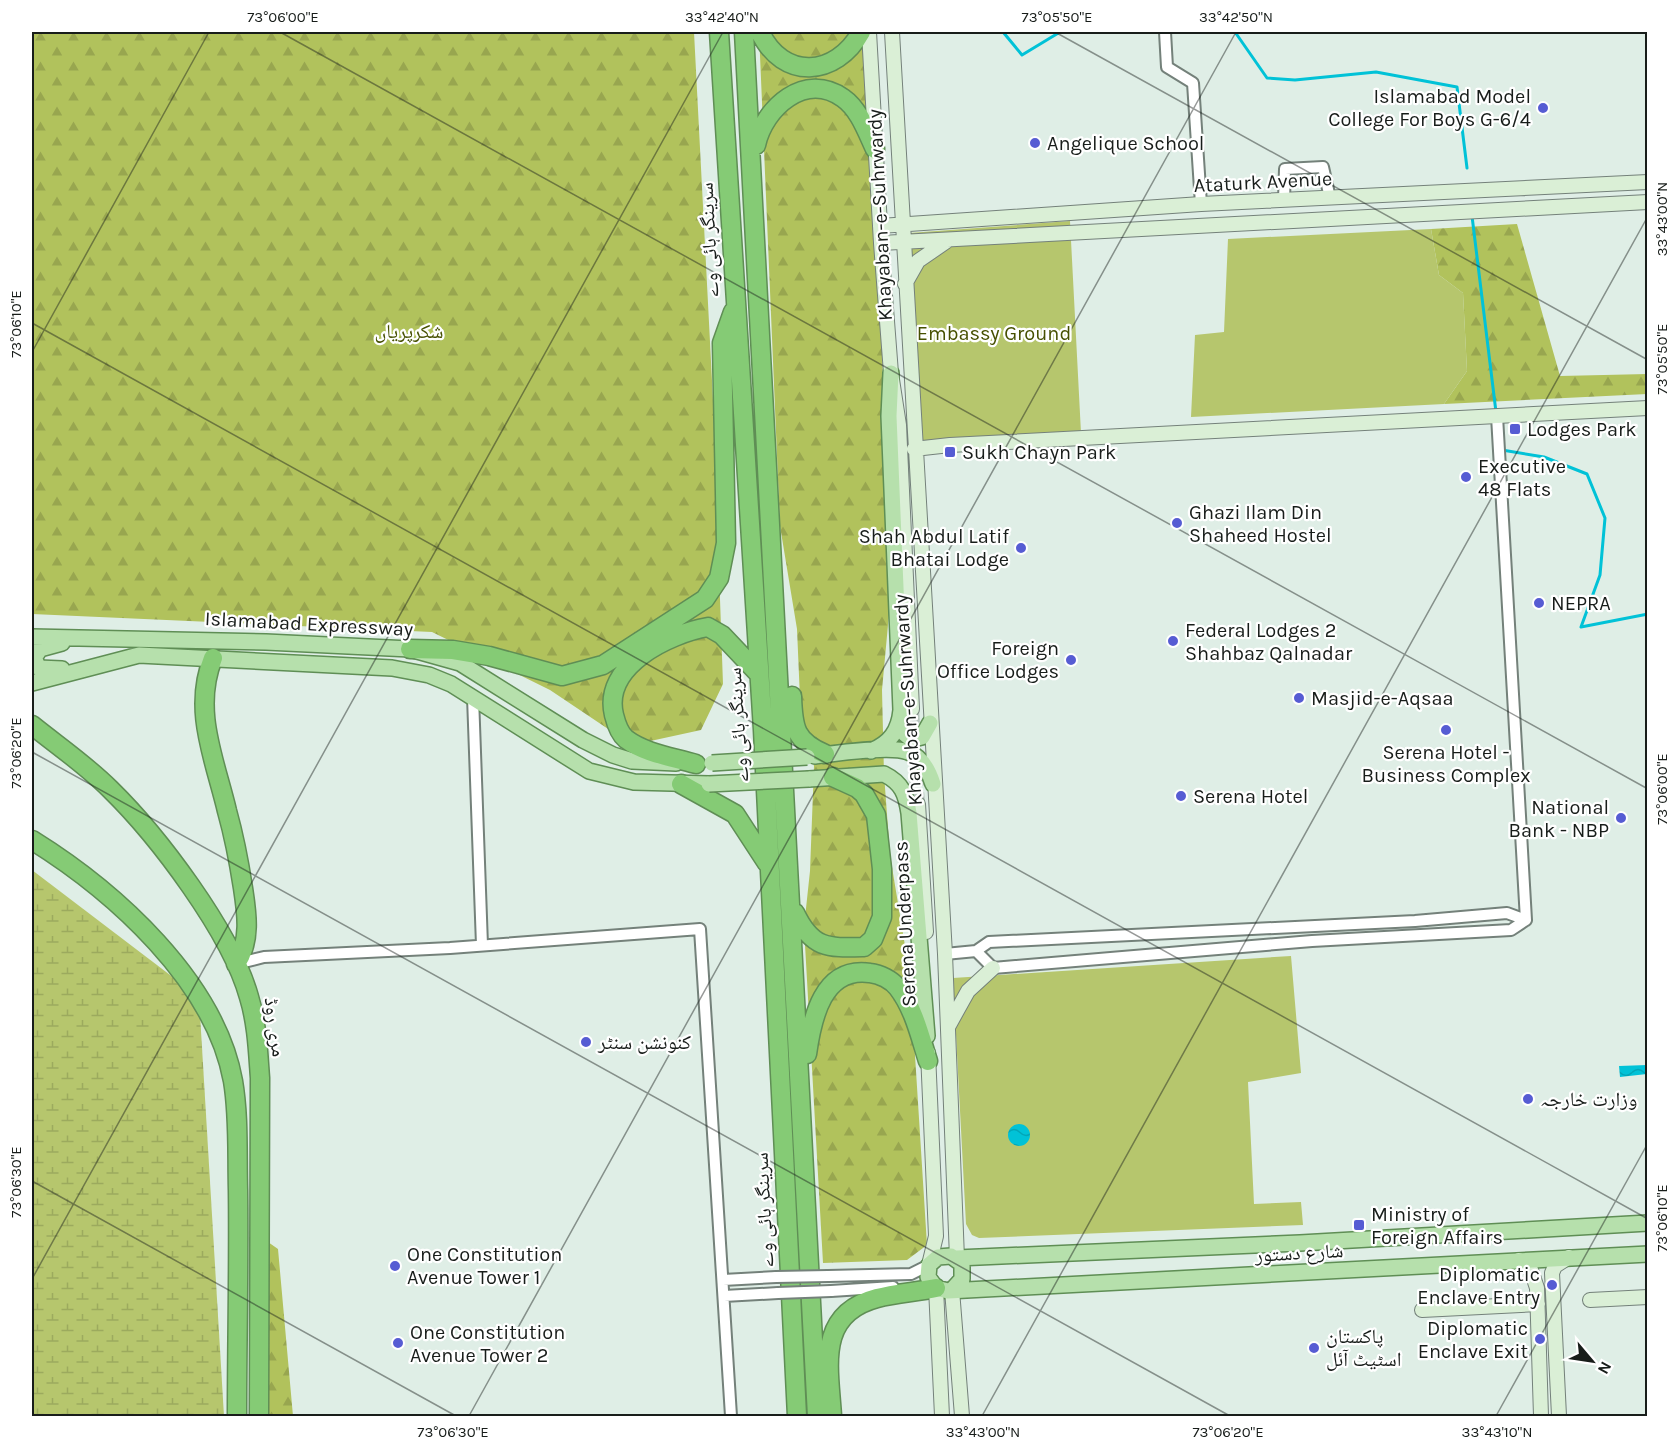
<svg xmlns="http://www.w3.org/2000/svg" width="1679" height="1448" font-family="Karla,'Noto Naskh Arabic',sans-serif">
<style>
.forest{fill:url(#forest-firs)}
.wetland{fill:url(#wetland-marsh)}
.green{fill:#b6c66d}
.water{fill:url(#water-waves)}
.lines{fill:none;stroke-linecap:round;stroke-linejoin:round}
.stream{stroke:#01c2d7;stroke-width:3}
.secondary-tunnel{stroke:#b7c4bd;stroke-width:14;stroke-dasharray:14 7;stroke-linecap:butt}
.street-casing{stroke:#74817a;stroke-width:14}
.secondary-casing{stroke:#74817a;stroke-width:16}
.primary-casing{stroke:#5f8e55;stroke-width:18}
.highway-casing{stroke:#5f8e55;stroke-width:21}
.street{stroke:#fff;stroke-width:10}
.secondary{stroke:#daefd6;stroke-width:14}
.primary{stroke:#b6e0ac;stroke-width:15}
.highway{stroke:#85cb75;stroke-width:18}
.street-bridge-casing{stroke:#74817a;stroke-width:14;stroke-linecap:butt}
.primary-bridge-casing{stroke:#5f8e55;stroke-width:18;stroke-linecap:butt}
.street-bridge{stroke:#fff;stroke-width:10}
.primary-bridge{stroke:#b6e0ac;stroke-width:15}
.ticks{fill:none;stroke:#181d1a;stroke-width:1.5;stroke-opacity:0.45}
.poi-dot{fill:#565cd3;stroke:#fff;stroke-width:2}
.labels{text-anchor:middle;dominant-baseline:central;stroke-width:4.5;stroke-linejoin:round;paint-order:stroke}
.poi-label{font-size:20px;fill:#181d1a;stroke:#fff;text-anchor:start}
.street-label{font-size:20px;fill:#181d1a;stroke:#fff}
.park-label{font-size:20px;fill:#465000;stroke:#fff}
.neatline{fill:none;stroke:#181d1a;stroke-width:2}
.ticks-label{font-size:15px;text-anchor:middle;fill:#181d1a}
</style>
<defs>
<pattern id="forest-firs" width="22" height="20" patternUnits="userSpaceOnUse" patternTransform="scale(1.5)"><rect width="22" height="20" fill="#b1c25c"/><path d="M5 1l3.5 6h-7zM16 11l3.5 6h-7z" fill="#98a64f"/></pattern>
<pattern id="wetland-marsh" width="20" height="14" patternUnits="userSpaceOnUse" patternTransform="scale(1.5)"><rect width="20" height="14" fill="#b6c66d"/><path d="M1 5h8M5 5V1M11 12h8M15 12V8" fill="none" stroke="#9caa5e"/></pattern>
<pattern id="water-waves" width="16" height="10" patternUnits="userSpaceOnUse" patternTransform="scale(1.5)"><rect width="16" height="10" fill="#01c2d7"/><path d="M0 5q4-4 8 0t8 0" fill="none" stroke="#02a6b8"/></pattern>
</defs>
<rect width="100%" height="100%" fill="#dfeee6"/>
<path class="forest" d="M 32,32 L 694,32 L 713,400 L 723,684 L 701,730 L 632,745 L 550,690 L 432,632 L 32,614 Z
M 759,32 L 864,32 L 882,343 L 889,614 L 882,690 L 884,774 L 890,855 L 910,976 L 927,1245 L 907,1260 L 823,1263 L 804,927 L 810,871 L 814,766 L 801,722 L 797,629 L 780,526 Z
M 1517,224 L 1560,376 L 1647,374 L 1647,394 L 1444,404 L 1467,371 L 1463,293 L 1439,275 L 1431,229 Z
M 268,1242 L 278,1249 L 293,1416 L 262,1416 Z"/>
<path class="wetland" d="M 32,870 L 199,997 L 224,1416 L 32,1416 Z"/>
<path class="green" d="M 1070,221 L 1081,433 L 918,441 L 909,233 Z
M 1431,229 L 1439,275 L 1463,293 L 1467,371 L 1444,404 L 1191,417 L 1195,335 L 1224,332 L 1228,239 Z
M 1291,956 L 1301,1073 L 1248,1082 L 1254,1204 L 1301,1202 L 1303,1225 L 979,1238 L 972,1235 L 966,1224 L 953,978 Z"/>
<path class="water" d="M 1647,1065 L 1647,1074 L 1620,1077 L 1619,1066 Z
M1008 1135a11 11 0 1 1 22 0a11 11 0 1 1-22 0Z"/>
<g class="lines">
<path class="stream" d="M 1003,32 L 1022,55 L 1060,32
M 1235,32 L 1267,78 L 1295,80 L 1376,72 L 1457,87 L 1467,168
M 1472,216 L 1496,412
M 1502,450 L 1544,457 L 1587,474 L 1605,518 L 1600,575 L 1581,627 L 1648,614"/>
<path class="secondary-tunnel" d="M 912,709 L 918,804"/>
<defs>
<path id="street" d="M 1165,32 L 1167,67 L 1193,83 L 1201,204
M 1284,200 L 1285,169 L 1323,167 L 1330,198
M 1497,416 L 1526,920
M 473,697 L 482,945
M 976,951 L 993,968 L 1312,941 L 1511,930 L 1526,920
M 945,954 L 976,951 L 989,942 L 1415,921 L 1507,913 L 1526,920
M 236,964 L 264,957 L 450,948 L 700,929 L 731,1416
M 828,1276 L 911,1274 L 929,1265
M 723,1280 L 776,1277
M 831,1291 L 893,1287
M 724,1296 L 778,1293"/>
<path id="secondary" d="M 869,32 L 881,243 L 891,373 L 899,425 L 912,709
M 892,32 L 945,954 L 957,1258
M 880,226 L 1201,204 L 1648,182
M 881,243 L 1648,202
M 905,284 L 918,261 L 947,241
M 914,449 L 950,445 L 1648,408
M 918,804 L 926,932
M 948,1027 L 968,991 L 993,968
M 928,1053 L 936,1236 L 929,1265
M 1519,1260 L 1531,1270 L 1537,1288 L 1541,1416
M 936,1288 L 942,1416
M 952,1290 L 962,1416
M 1590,1300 L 1648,1297
M 1422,1310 L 1538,1304
M 1559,1416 L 1552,1273 L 1555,1266 L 1569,1257"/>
<path id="primary" d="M 32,637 L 266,642 L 410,649 L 460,663 L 583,740 L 613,755 L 632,761 L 676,763
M 62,669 L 39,668 L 34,658 L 40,649 L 62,643
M 32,683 L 139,655 L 392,668 L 429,675 L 451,684 L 589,771 L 634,782 L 709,784
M 898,725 C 904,735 910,741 922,737 L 930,723
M 871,751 C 890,743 899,731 901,710 L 889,416 L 891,373
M 815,756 C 836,753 891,745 908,752 C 922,757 929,771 933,784
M 809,779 L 884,774 C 902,783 906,794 909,813 L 927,1036
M 957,1258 L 1300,1243 L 1648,1223
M 952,1290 L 962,1279 L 962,1264 L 951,1256 L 938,1257 L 929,1265 L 928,1277 L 936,1288 L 948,1291 L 1648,1254"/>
<path id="highway" d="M 719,32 L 763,730 L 797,1416
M 744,32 L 817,1416
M 760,32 C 783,81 836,77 861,32
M 756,145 C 764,108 805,71 843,98 C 859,109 867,132 875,149
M 410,649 L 453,650 L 489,656 L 562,676 L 603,665 L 705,599 L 719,578 L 726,543 L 722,343 L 733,312
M 213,658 C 192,710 215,760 227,811 C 234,836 239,862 243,888 C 247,914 251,941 236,964
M 792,696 C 793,728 795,741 825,754
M 32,725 C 58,746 86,765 110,789 C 158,836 231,932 249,997 C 257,1023 258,1051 260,1078 L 259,1416
M 696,764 C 673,757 646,754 626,739 C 620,734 616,723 614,715 C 602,666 668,634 708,627 L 722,635 L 757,672
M 681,784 L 735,814 L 767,863
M 32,840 C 114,891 215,981 233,1081 C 239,1116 237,1154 238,1190 C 239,1265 237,1341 237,1416
M 795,913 C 812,949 828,948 864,947 L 873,939 L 882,917 L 882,869 L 876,815 L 864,794 L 857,788 L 833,777
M 807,1054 C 812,1018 823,966 870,973 C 880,974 892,980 898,988 C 914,1009 920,1036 928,1061
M 832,1416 C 829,1367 816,1314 877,1298 C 896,1293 917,1292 936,1288"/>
</defs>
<use href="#street" class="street-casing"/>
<use href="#secondary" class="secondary-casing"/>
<use href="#primary" class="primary-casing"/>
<use href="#highway" class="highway-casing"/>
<use href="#street" class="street"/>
<use href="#secondary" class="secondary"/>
<use href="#primary" class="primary"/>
<use href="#highway" class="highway"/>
<defs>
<path id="street-bridge" d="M 776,1277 L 828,1276
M 778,1293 L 831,1291"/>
<path id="primary-bridge" d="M 712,763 L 807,757
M 709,784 L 809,779"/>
</defs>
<use href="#street-bridge" class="street-bridge-casing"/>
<use href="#primary-bridge" class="primary-bridge-casing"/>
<use href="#street-bridge" class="street-bridge"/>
<use href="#primary-bridge" class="primary-bridge"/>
</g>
<path class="ticks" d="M 280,32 L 1648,789M 1055,32 L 1648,360M 32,323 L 1648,1219M 32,352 L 209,32M 32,752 L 1230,1416M 32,1181 L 456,1416M 32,1279 L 723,32M 469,1416 L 1236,32M 982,1416 L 1648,216M 1496,1416 L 1648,1143"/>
<g class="poi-dot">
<circle cx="1543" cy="108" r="6"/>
<circle cx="1035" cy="143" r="6"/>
<rect x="1509" y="423" width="12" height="12" rx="3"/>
<rect x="944" y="446" width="12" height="12" rx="3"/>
<circle cx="1466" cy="477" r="6"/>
<circle cx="1177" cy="523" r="6"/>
<circle cx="1021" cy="548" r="6"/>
<circle cx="1539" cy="603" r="6"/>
<circle cx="1173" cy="641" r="6"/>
<circle cx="1071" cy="660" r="6"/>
<circle cx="1299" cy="698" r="6"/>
<circle cx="1446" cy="730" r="6"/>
<circle cx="1181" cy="796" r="6"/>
<circle cx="1621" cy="818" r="6"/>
<circle cx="586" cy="1042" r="6"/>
<circle cx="1528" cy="1099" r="6"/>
<rect x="1353" y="1219" width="12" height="12" rx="3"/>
<circle cx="395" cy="1266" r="6"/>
<circle cx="1552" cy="1285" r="6"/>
<circle cx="1540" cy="1339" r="6"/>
<circle cx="398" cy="1343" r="6"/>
<circle cx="1314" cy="1348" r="6"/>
</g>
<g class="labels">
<g class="poi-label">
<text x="1531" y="96" text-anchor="end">Islamabad Model<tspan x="1531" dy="23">College For Boys G-6/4</tspan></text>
<text x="1047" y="143">Angelique School</text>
<text x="1527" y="429">Lodges Park</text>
<text x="962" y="452">Sukh Chayn Park</text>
<text x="1478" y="466">Executive<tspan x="1478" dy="23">48 Flats</tspan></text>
<text x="1189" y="512">Ghazi Ilam Din<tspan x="1189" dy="23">Shaheed Hostel</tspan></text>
<text x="1009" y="536" text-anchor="end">Shah Abdul Latif<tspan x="1009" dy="23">Bhatai Lodge</tspan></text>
<text x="1551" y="603">NEPRA</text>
<text x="1185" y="630">Federal Lodges 2<tspan x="1185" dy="23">Shahbaz Qalnadar</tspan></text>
<text x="1059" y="648" text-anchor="end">Foreign<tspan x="1059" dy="23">Office Lodges</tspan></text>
<text x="1311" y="698">Masjid-e-Aqsaa</text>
<text x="1446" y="752" text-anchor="middle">Serena Hotel -<tspan x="1446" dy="23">Business Complex</tspan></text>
<text x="1193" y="796">Serena Hotel</text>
<text x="1609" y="807" text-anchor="end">National<tspan x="1609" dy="23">Bank - NBP</tspan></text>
<text x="598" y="1042">کنونشن سنٹر</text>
<text x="1540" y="1099">وزارت خارجہ</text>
<text x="1371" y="1214">Ministry of<tspan x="1371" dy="23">Foreign Affairs</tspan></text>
<text x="407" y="1254">One Constitution<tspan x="407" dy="23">Avenue Tower 1</tspan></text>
<text x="1540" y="1274" text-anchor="end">Diplomatic<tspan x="1540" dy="23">Enclave Entry</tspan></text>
<text x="1528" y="1328" text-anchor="end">Diplomatic<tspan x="1528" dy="23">Enclave Exit</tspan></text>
<text x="410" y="1332">One Constitution<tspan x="410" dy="23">Avenue Tower 2</tspan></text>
<text x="1326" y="1336">پاکستان<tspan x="1326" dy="23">اسٹیٹ آئل</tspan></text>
</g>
<g class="street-label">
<text transform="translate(1263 182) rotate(-3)">Ataturk Avenue</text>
<text transform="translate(880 215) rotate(-93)">Khayaban-e-Suhrwardy</text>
<text transform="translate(709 240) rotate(-93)">سرینگر ہائی وے</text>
<text transform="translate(309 624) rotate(3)">Islamabad Expressway</text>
<text transform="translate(908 700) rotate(-94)">Khayaban-e-Suhrwardy</text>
<text transform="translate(738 725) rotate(-94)">سرینگر ہائی وے</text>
<text transform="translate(905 924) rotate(-93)">Serena Underpass</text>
<text transform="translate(275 1027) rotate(82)">مری روڈ</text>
<text transform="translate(764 1210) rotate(-93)">سرینگر ہائی وے</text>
<text transform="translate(1299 1253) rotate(-3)">شارع دستور</text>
</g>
<g class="park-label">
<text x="409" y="331">شکرپریاں</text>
<text x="994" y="333">Embassy Ground</text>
</g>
</g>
<rect width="1679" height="1448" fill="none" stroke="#ffffff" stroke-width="66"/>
<g transform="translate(1592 1361) rotate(119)" stroke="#ffffff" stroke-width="4.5" paint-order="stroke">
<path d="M0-4.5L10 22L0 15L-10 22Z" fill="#181d1a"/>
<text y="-9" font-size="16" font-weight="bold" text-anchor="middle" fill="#181d1a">N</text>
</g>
<rect x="33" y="33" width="1613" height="1382" class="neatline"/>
<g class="ticks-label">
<text x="283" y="22">73°06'00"E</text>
<text x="722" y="22">33°42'40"N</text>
<text x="1057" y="22">73°05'50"E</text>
<text x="1236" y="22">33°42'50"N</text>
<text transform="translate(1662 219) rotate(-90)" y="5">33°43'00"N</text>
<text transform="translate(16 324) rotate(-90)" y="5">73°06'10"E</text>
<text transform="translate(1662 359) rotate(-90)" y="5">73°05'50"E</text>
<text transform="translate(16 753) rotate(-90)" y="5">73°06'20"E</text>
<text transform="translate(1662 789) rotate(-90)" y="5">73°06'00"E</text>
<text transform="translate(16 1182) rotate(-90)" y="5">73°06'30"E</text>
<text transform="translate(1662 1218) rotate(-90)" y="5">73°06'10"E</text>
<text x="453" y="1437">73°06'30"E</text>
<text x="983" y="1437">33°43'00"N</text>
<text x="1228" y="1437">73°06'20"E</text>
<text x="1497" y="1437">33°43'10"N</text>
</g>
</svg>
